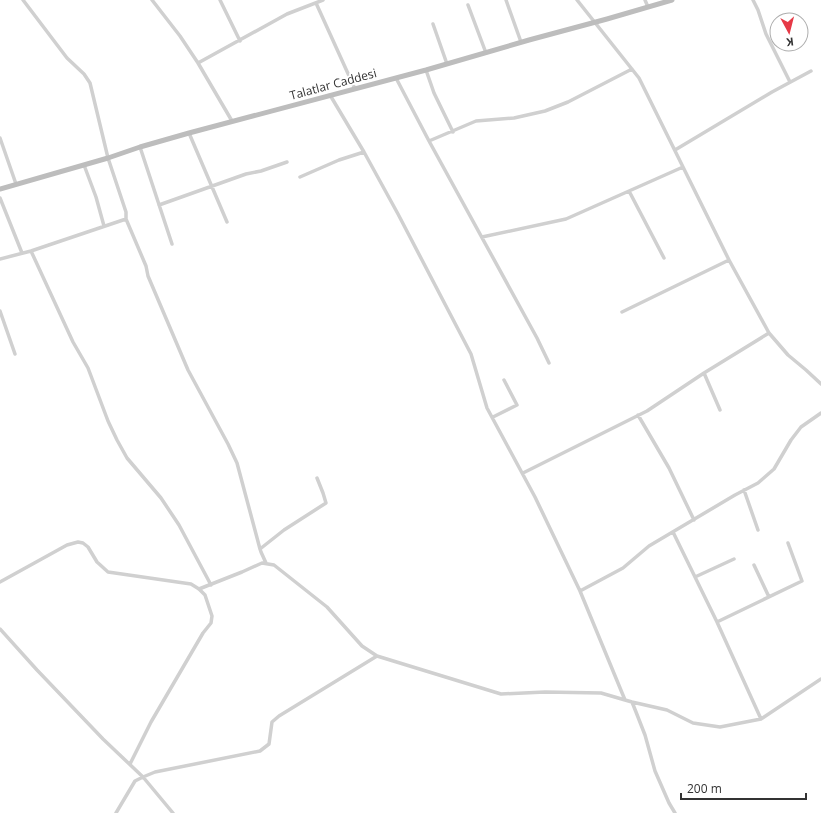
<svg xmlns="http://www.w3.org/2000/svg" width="821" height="813" font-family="'Open Sans',sans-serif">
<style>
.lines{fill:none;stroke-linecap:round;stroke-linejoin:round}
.street{stroke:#d0d0d0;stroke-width:3.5}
.secondary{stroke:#bdbdbd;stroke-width:5}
.labels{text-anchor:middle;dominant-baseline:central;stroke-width:4;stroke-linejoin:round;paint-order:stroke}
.street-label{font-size:12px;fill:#333;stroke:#fff}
</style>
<rect width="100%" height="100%" fill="#fff"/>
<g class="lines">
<path class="street" d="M 23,0 L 67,58 L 84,74 L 90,83 L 108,158 L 126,212 L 126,219 L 146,266 L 148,276 L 188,370 L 228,444 L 237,463 L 260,549
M 152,0 L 180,36 L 198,63 L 232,121
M 220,0 L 240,41
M 506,0 L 521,42
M 577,0 L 639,78 L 729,260 L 769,333 L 788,355 L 806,370 L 821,384
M 645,0 L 648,7
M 753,0 L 758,10 L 766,34 L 790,82
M 316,3 L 355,89
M 468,5 L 486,53
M 433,24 L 447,64
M 198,63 L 287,14 L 323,0
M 426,70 L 434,93 L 453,132
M 396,78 L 429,141 L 537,338 L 549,363
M 330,95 L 364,152 L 398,214 L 471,354 L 487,408 L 535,497 L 580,591 L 625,700
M 189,133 L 227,222
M 0,138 L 16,184
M 429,141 L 476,121 L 514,118 L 545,111 L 568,102 L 632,69
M 140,147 L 172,244
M 675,150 L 772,92 L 811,71
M 84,165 L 96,197 L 104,226
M 300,177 L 339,160 L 364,152
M 629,191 L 664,258
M 0,198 L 22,253
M 159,205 L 246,174 L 261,171 L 287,162
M 482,237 L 566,219 L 683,167
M 31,251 L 73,342 L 88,368 L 108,421 L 117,440 L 127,458 L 161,498 L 179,525 L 211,585
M 0,259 L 31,251 L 126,219
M 0,311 L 15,354
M 622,312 L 729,260
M 704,373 L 720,410
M 638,415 L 669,468 L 694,520
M 493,417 L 517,405 L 504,380
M 523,473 L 647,411 L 704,373 L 769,333
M 744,490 L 758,530
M 673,532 L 717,622 L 761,719
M 266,563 L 261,552 L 260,549 L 284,530 L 326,503 L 323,493 L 317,478
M 754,565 L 769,597
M 695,577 L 734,559
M 0,582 L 67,545 L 78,542 L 83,543 L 88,547 L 97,562 L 108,572 L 191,584 L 199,589 L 205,595 L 212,616 L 211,623 L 203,633 L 151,722 L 130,764
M 199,589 L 242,572 L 262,563 L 274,565 L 327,607 L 362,646 L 377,656 L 501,694 L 545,692 L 601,693 L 625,700 L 632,702 L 667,710 L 693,723 L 720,727 L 761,719 L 821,679
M 580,591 L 623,568 L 649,546 L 735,495 L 758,483 L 774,469 L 791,440 L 801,427 L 821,413
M 717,622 L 802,581 L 788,543
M 0,629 L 37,670 L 103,739 L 143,777 L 173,813
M 632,702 L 636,712 L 645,735 L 655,771 L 669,803 L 675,813
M 116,813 L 135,781 L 143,777 L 155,772 L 260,751 L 269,744 L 272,722 L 279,716 L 377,656"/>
<path class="secondary" d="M 0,189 L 108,158 L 140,147 L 189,133 L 426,70 L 529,40 L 607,19 L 672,0"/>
</g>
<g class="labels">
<g class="street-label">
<text transform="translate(333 84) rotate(-15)">Talatlar Caddesi</text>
</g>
</g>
<g transform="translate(789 32) rotate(173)"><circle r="19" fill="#ffffff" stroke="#adadad"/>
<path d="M0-3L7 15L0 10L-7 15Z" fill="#e63946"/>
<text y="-6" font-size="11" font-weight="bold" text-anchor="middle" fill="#333333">K</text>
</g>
<path d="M681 793v6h125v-6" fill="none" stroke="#333333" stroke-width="2"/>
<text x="687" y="793" font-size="12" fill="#333333" stroke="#ffffff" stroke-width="3" paint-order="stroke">200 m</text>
</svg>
